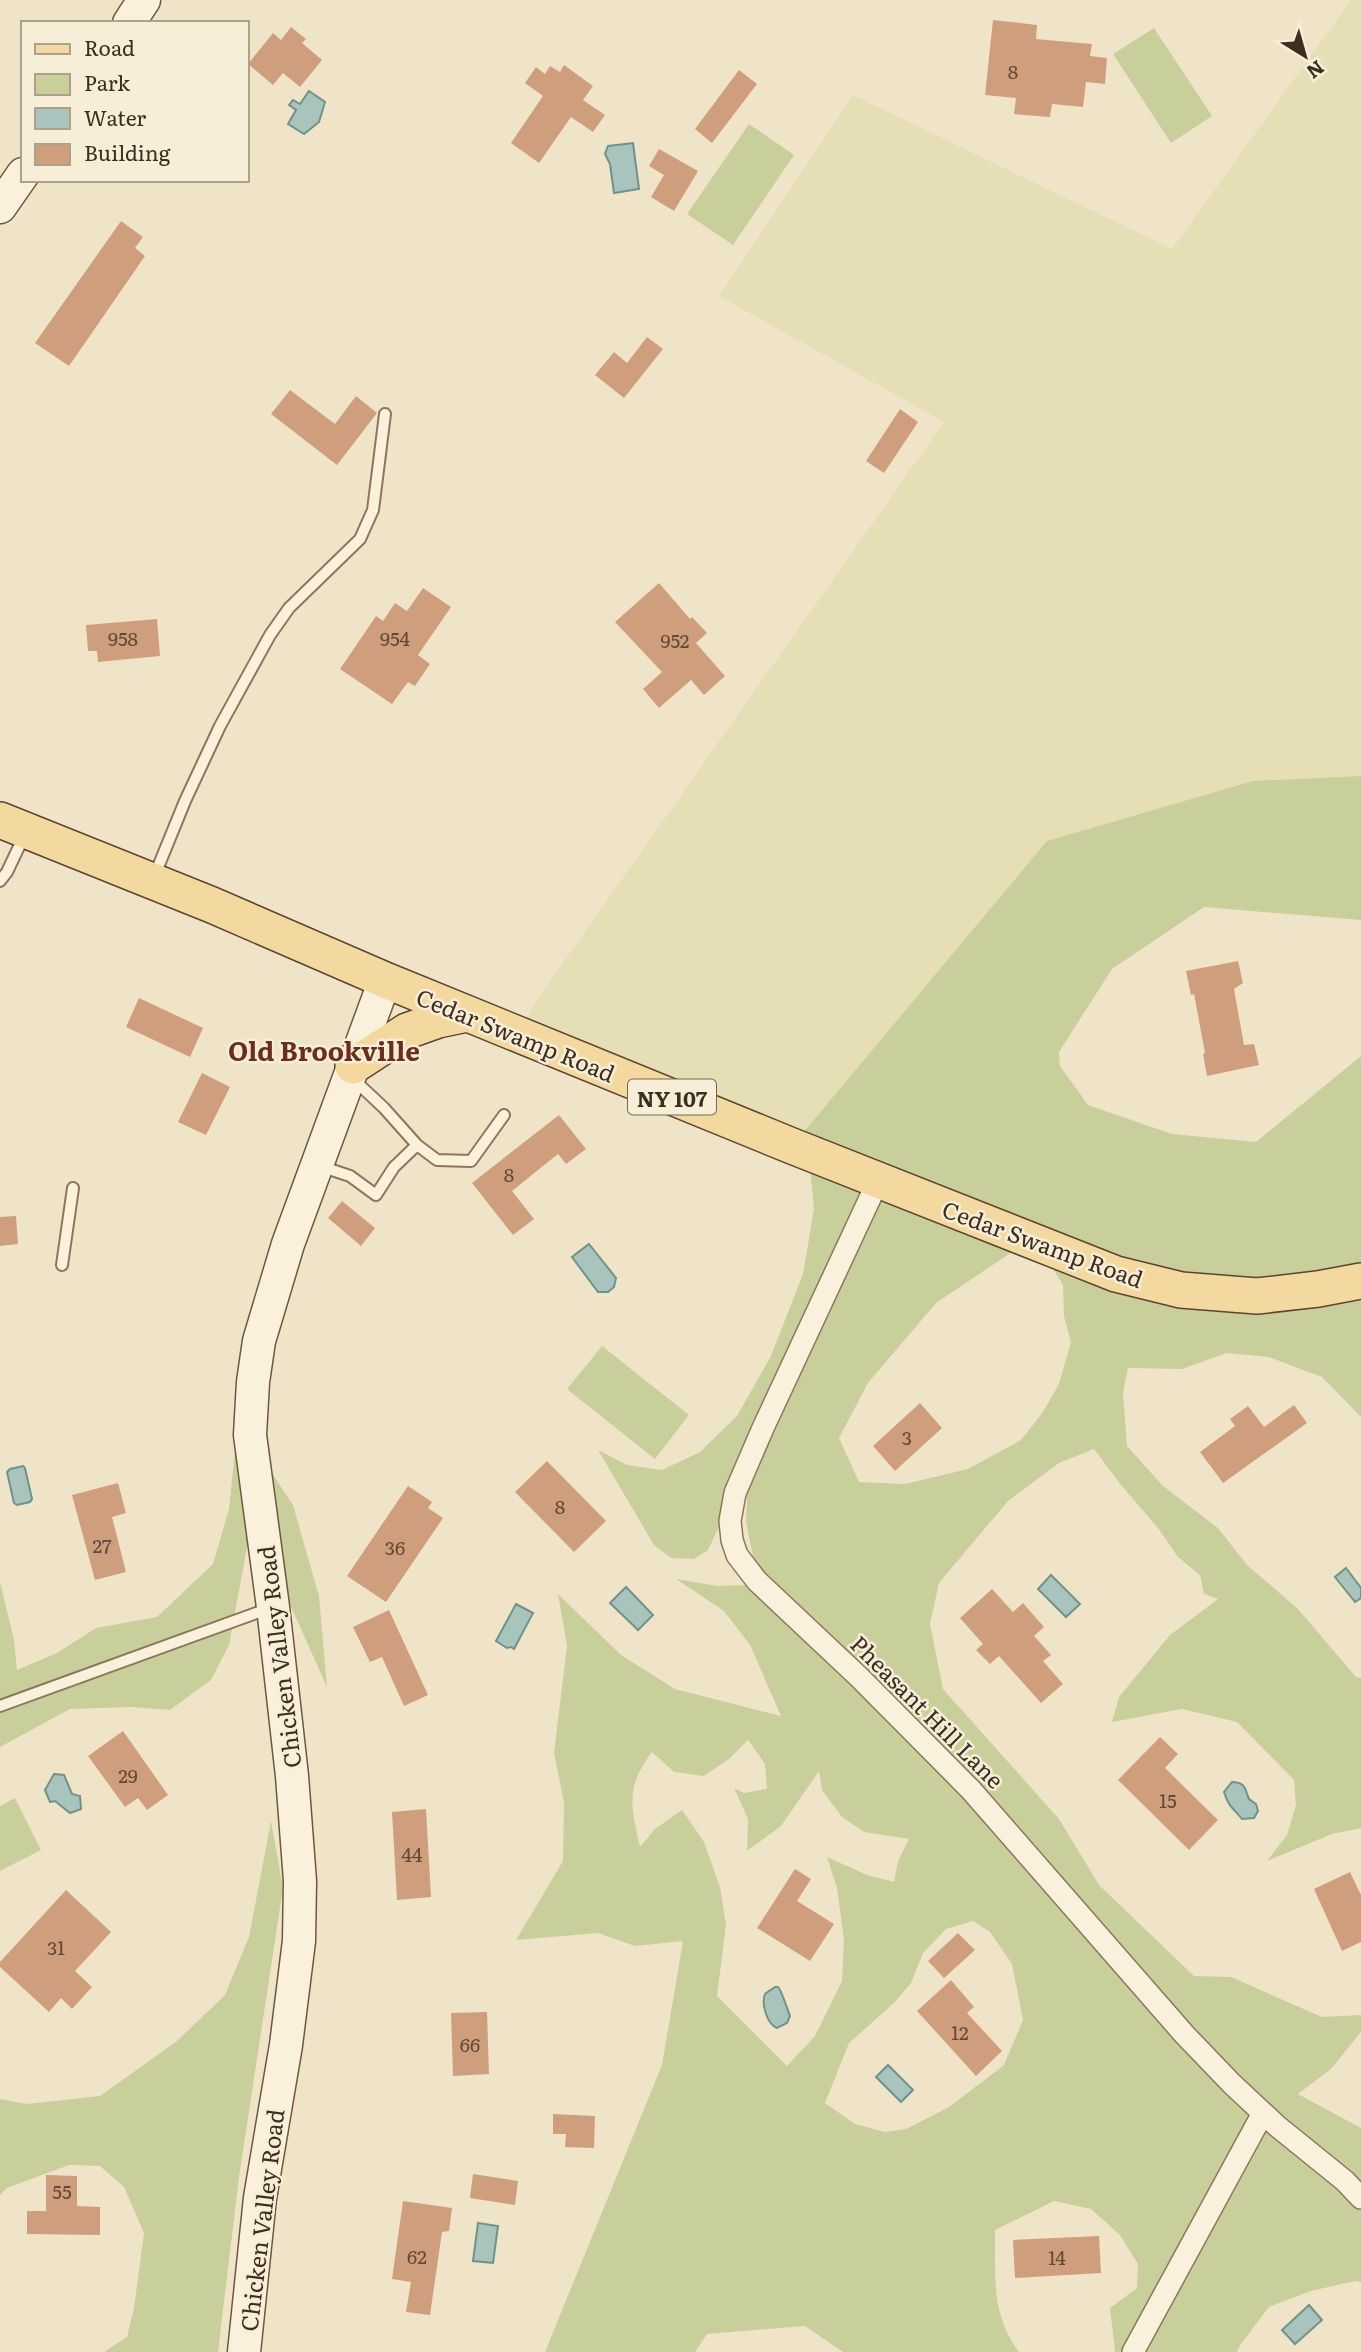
<svg xmlns="http://www.w3.org/2000/svg" width="1361" height="2352" font-family="Literata,serif">
<style>
.farmland{fill:#e6deb5}
.green{fill:#c9cf9b;fill-rule:evenodd}
.water{fill:#a9c4bc;stroke:#6f938a;stroke-width:2}
.building{fill:#cf9f7d}
.lines{fill:none;stroke-linecap:round;stroke-linejoin:round}
.lane-casing{stroke:#8d765c;stroke-width:14}
.street-casing{stroke:#8d765c;stroke-width:24}
.secondary-casing{stroke:#6f573f;stroke-width:35}
.primary-casing{stroke:#5b4430;stroke-width:38}
.lane{stroke:#faf1dc;stroke-width:10}
.street{stroke:#faf1dc;stroke-width:21}
.secondary{stroke:#faf1dc;stroke-width:32}
.primary{stroke:#f3d9a0;stroke-width:35}
.labels{text-anchor:middle;dominant-baseline:central;stroke-width:5;stroke-linejoin:round;paint-order:stroke}
.number-label{font-size:19px;fill:#624a37}
.shield{fill:#f7eed8;stroke:#756857;stroke-width:2}
.shield-label{font-size:21px;font-weight:bold;fill:#3d2e20}
.street-label{font-size:23px;fill:#3d2e20;stroke:#f7eed8}
.quarter-label{font-size:26px;font-weight:bold;fill:#6b2e1e;stroke:#f7eed8}
</style>
<rect width="100%" height="100%" fill="#f0e4c8"/>
<path class="farmland" d="M 1351,0 L 1361,0 L 1361,776 L 1253,781 L 792,1146 L 520,1035 L 534,1004 L 944,422 L 719,296 L 853,95 L 1172,249 Z"/>
<path class="green" d="M 1154,28 L 1212,116 L 1171,143 L 1113,54 Z
M 749,124 L 794,155 L 733,245 L 687,214 Z
M 1361,776 L 1361,920 L 1204,907 L 1112,969 L 1059,1052 L 1060,1066 L 1088,1105 L 1172,1134 L 1256,1142 L 1361,1056 L 1361,1281 L 1181,1290 L 792,1146 L 1047,841 L 1253,781 Z
M 800,1153 L 1120,1282 L 1193,1298 L 1263,1302 L 1361,1287 L 1361,1417 L 1322,1377 L 1269,1357 L 1227,1353 L 1182,1369 L 1128,1368 L 1123,1393 L 1127,1446 L 1163,1486 L 1218,1528 L 1247,1565 L 1298,1609 L 1356,1677 L 1361,1678 L 1361,1828 L 1332,1834 L 1267,1861 L 1287,1835 L 1296,1805 L 1294,1780 L 1237,1722 L 1182,1709 L 1112,1722 L 1119,1697 L 1170,1635 L 1218,1599 L 1204,1594 L 1200,1575 L 1178,1557 L 1158,1528 L 1121,1485 L 1094,1449 L 1059,1463 L 1008,1501 L 939,1583 L 930,1624 L 943,1689 L 1059,1819 L 1099,1885 L 1194,1976 L 1231,1977 L 1322,2017 L 1361,2015 L 1361,2032 L 1331,2069 L 1298,2094 L 1361,2128 L 1361,2282 L 1355,2281 L 1311,2291 L 1269,2307 L 1241,2344 L 1237,2352 L 1115,2352 L 1110,2308 L 1137,2288 L 1138,2264 L 1120,2235 L 1091,2209 L 1054,2201 L 995,2230 C 996,2277 990,2313 1019,2352 L 843,2352 L 805,2326 L 707,2334 L 695,2352 L 545,2352 L 662,2065 L 683,1941 L 635,1946 L 598,1933 L 516,1940 L 563,1861 L 564,1803 L 554,1753 L 567,1646 L 558,1594 L 621,1655 L 675,1689 L 781,1716 L 750,1645 L 724,1611 L 676,1579 L 717,1586 L 748,1585 L 753,1556 L 746,1522 L 747,1498 L 719,1527 L 708,1550 L 694,1559 L 671,1558 L 654,1545 L 598,1450 L 627,1465 L 662,1470 L 700,1452 L 737,1416 L 771,1356 L 803,1274 L 814,1209 L 810,1169 ZM 1018,1248 L 1040,1248 L 1063,1285 L 1064,1316 L 1071,1342 L 1059,1384 L 1043,1412 L 1021,1440 L 968,1469 L 905,1484 L 859,1482 L 839,1438 L 868,1383 L 936,1303 ZM 748,1740 L 765,1764 L 767,1789 L 744,1793 L 734,1788 L 748,1819 L 747,1851 L 781,1826 L 819,1771 L 822,1790 L 842,1817 L 864,1832 L 909,1839 L 898,1861 L 894,1882 L 867,1875 L 827,1857 L 837,1888 L 844,1940 L 842,1981 L 815,2036 L 787,2066 L 717,1996 L 726,1925 L 720,1887 L 704,1842 L 682,1810 L 655,1829 L 640,1847 C 631,1805 625,1789 652,1752 L 674,1772 L 704,1776 L 729,1759 ZM 973,1921 L 990,1932 L 1012,1964 L 1023,2020 L 1004,2065 L 949,2107 L 906,2129 L 885,2132 L 855,2124 L 825,2103 L 849,2043 L 894,2003 L 911,1983 L 923,1953 L 946,1929 Z
M 602,1346 L 689,1415 L 655,1459 L 567,1389 Z
M 238,1422 L 293,1505 L 319,1596 L 327,1687 L 252,1520 L 229,1645 L 211,1680 L 170,1710 L 131,1707 L 70,1709 L 0,1747 L 0,1582 L 14,1640 L 17,1670 L 57,1653 L 96,1628 L 157,1617 L 213,1564 L 229,1509 Z
M 15,1798 L 41,1850 L 0,1871 L 0,1806 Z
M 271,1821 L 283,1888 L 239,2177 L 218,2352 L 104,2352 L 127,2337 L 134,2308 L 144,2233 L 124,2187 L 100,2166 L 69,2165 L 7,2188 L 0,2195 L 0,2099 L 27,2104 L 100,2096 L 177,2041 L 225,1995 L 249,1937 Z"/>
<path class="water" d="M 309,91 L 325,102 L 319,122 L 304,134 L 288,124 L 296,110 L 289,105 L 293,100 L 300,104 Z
M 633,143 L 639,189 L 614,193 L 610,164 L 605,154 L 608,146 Z
M 589,1244 L 616,1278 L 614,1287 L 608,1292 L 598,1292 L 572,1257 Z
M 23,1466 L 25,1468 L 32,1499 L 30,1502 L 17,1505 L 14,1503 L 7,1472 L 10,1469 Z
M 1346,1568 L 1361,1588 L 1361,1598 L 1355,1602 L 1335,1577 Z
M 1051,1575 L 1080,1604 L 1066,1617 L 1038,1589 Z
M 626,1587 L 653,1615 L 638,1630 L 610,1603 Z
M 516,1604 L 533,1613 L 514,1649 L 511,1647 L 507,1648 L 496,1641 Z
M 54,1774 L 64,1775 L 72,1794 L 80,1796 L 81,1809 L 70,1813 L 55,1801 L 50,1802 L 45,1790 Z
M 1232,1782 C 1246,1782 1245,1790 1249,1799 L 1256,1804 L 1258,1811 L 1254,1818 L 1242,1819 C 1234,1809 1228,1806 1224,1792 Z
M 775,1987 L 778,1987 C 781,1989 788,2011 790,2016 L 787,2023 L 777,2028 C 767,2024 761,2004 765,1994 Z
M 888,2065 L 913,2090 L 901,2102 L 876,2077 Z
M 478,2223 L 498,2226 L 493,2263 L 473,2261 Z
M 1309,2305 L 1322,2320 L 1295,2344 L 1282,2330 Z"/>
<path class="building" d="M 993,20 L 1037,25 L 1036,39 L 1092,44 L 1090,56 L 1107,58 L 1105,84 L 1086,82 L 1083,107 L 1052,104 L 1050,117 L 1014,114 L 1016,98 L 985,95 Z
M 291,27 L 306,39 L 302,43 L 322,60 L 300,87 L 283,73 L 273,85 L 248,64 L 273,33 L 281,40 Z
M 564,65 L 593,86 L 583,100 L 605,115 L 593,132 L 571,117 L 539,163 L 511,143 L 543,96 L 525,83 L 536,67 L 545,74 L 550,66 L 560,72 Z
M 739,70 L 757,84 L 712,143 L 695,129 Z
M 659,149 L 698,171 L 674,211 L 651,197 L 664,175 L 649,166 Z
M 121,221 L 143,237 L 135,248 L 145,256 L 69,366 L 35,343 Z
M 647,337 L 663,349 L 624,398 L 595,375 L 614,352 L 627,363 Z
M 290,390 L 335,424 L 356,396 L 377,413 L 337,465 L 271,414 Z
M 900,409 L 918,422 L 884,473 L 866,461 Z
M 659,583 L 690,619 L 692,617 L 707,633 L 696,643 L 725,676 L 704,695 L 691,680 L 659,708 L 643,689 L 662,672 L 615,622 Z
M 423,588 L 451,607 L 418,655 L 430,664 L 415,686 L 408,682 L 392,704 L 340,669 L 376,616 L 383,621 L 395,603 L 407,611 Z
M 157,619 L 160,656 L 98,662 L 97,651 L 88,651 L 86,625 Z
M 1238,961 L 1243,983 L 1234,989 L 1244,1045 L 1254,1044 L 1259,1065 L 1207,1076 L 1203,1054 L 1205,1053 L 1194,994 L 1191,995 L 1186,971 Z
M 139,998 L 203,1028 L 190,1057 L 126,1027 Z
M 202,1073 L 230,1087 L 206,1135 L 178,1122 Z
M 559,1115 L 586,1149 L 566,1164 L 558,1154 L 512,1191 L 534,1219 L 513,1235 L 472,1183 Z
M 342,1201 L 375,1228 L 361,1246 L 328,1218 Z
M 16,1216 L 18,1244 L 0,1246 L 0,1217 Z
M 920,1403 L 942,1428 L 895,1471 L 873,1446 Z
M 1294,1405 L 1307,1423 L 1223,1483 L 1200,1452 L 1235,1426 L 1230,1419 L 1248,1406 L 1264,1427 Z
M 547,1461 L 606,1521 L 574,1552 L 515,1492 Z
M 118,1483 L 126,1513 L 112,1517 L 126,1572 L 95,1580 L 72,1495 Z
M 408,1486 L 432,1502 L 428,1508 L 443,1518 L 386,1602 L 347,1576 Z
M 992,1589 L 1013,1612 L 1023,1603 L 1044,1627 L 1034,1636 L 1051,1655 L 1043,1661 L 1063,1684 L 1041,1703 L 999,1656 L 990,1664 L 976,1650 L 983,1644 L 960,1618 Z
M 389,1610 L 428,1695 L 404,1706 L 382,1657 L 370,1662 L 353,1627 Z
M 123,1731 L 168,1795 L 147,1810 L 138,1798 L 125,1807 L 88,1756 Z
M 1160,1737 L 1178,1754 L 1165,1768 L 1218,1820 L 1189,1850 L 1118,1780 Z
M 426,1809 L 431,1897 L 397,1900 L 392,1812 Z
M 795,1869 L 811,1879 L 797,1901 L 834,1924 L 810,1961 L 757,1928 Z
M 1350,1872 L 1361,1895 L 1361,1942 L 1342,1951 L 1314,1889 Z
M 66,1890 L 111,1932 L 75,1971 L 92,1987 L 72,2009 L 61,1998 L 49,2012 L 0,1967 L 0,1962 Z
M 958,1933 L 975,1950 L 944,1978 L 928,1961 Z
M 951,1980 L 974,2007 L 967,2013 L 1002,2051 L 976,2076 L 917,2011 Z
M 487,2012 L 489,2074 L 453,2076 L 451,2013 Z
M 553,2114 L 595,2116 L 594,2148 L 565,2147 L 566,2134 L 553,2134 Z
M 473,2174 L 518,2181 L 515,2205 L 470,2198 Z
M 46,2175 L 77,2176 L 77,2206 L 100,2207 L 100,2235 L 27,2234 L 27,2211 L 46,2211 Z
M 403,2201 L 452,2208 L 449,2231 L 442,2232 L 430,2315 L 406,2312 L 411,2282 L 392,2279 Z
M 1099,2236 L 1101,2273 L 1015,2278 L 1013,2240 Z"/>
<g class="lines">
<defs>
<path id="lane" d="M 154,877 L 185,801 L 220,726 L 270,635 L 289,608 L 360,539 L 373,510 L 385,414
M 0,881 L 7,872 L 25,834
M 352,1078 L 384,1108 L 417,1145 L 437,1160 L 471,1161 L 504,1115
M 320,1166 L 350,1176 L 376,1195 L 394,1167 L 417,1145
M 62,1265 L 73,1188
M 0,1706 L 270,1608"/>
<path id="street" d="M 878,1181 L 763,1428 L 735,1493 L 730,1521 L 732,1540 L 737,1555 L 757,1581 L 859,1677 L 971,1790 L 1184,2034 L 1232,2084 L 1277,2126 L 1345,2181 L 1361,2198
M 1133,2352 L 1263,2113"/>
<path id="secondary" d="M 129,23 L 144,0
M 0,207 L 23,174
M 244,2352 L 260,2198 L 286,2045 L 299,1941 L 300,1881 L 292,1776 L 273,1607 L 250,1435 L 253,1382 L 259,1341 L 288,1244 L 385,980"/>
<path id="primary" d="M 0,820 L 212,905 L 385,980 L 792,1146 L 1116,1274 L 1181,1290 L 1257,1296 L 1318,1289 L 1361,1281
M 353,1066 L 407,1031 L 438,1020 L 467,1014"/>
</defs>
<use href="#lane" class="lane-casing"/>
<use href="#street" class="street-casing"/>
<use href="#secondary" class="secondary-casing"/>
<use href="#primary" class="primary-casing"/>
<use href="#lane" class="lane"/>
<use href="#street" class="street"/>
<use href="#secondary" class="secondary"/>
<use href="#primary" class="primary"/>
</g>
<g class="labels">
<g class="number-label">
<text x="1013" y="71">8</text>
<text x="123" y="638">958</text>
<text x="395" y="638">954</text>
<text x="675" y="640">952</text>
<text x="509" y="1174">8</text>
<text x="907" y="1437">3</text>
<text x="560" y="1506">8</text>
<text x="102" y="1545">27</text>
<text x="395" y="1547">36</text>
<text x="128" y="1775">29</text>
<text x="1168" y="1800">15</text>
<text x="412" y="1854">44</text>
<text x="56" y="1947">31</text>
<text x="960" y="2032">12</text>
<text x="470" y="2044">66</text>
<text x="62" y="2191">55</text>
<text x="417" y="2256">62</text>
<text x="1057" y="2257">14</text>
</g>
<rect class="shield" x="628" y="1079.5" width="88" height="35" rx="5"/>
<g class="shield-label">
<text x="672" y="1097">NY 107</text>
</g>
<g class="street-label">
<text transform="translate(516 1034) rotate(22)">Cedar Swamp Road</text>
<text transform="translate(1043 1243) rotate(20)">Cedar Swamp Road</text>
<text transform="translate(278 1657) rotate(-97)">Chicken Valley Road</text>
<text transform="translate(928 1711) rotate(45)">Pheasant Hill Lane</text>
<text transform="translate(261 2220) rotate(-83)">Chicken Valley Road</text>
</g>
<g class="quarter-label">
<text x="324" y="1049">Old Brookville</text>
</g>
</g>
<rect x="21" y="21" width="228" height="161" fill="#f7eed8" stroke="#ada18e" stroke-width="2"/>
<rect x="35" y="44" width="35" height="10" fill="#f3d9a0" stroke="#ada18e" stroke-width="2"/>
<text x="84" y="56" font-size="21" fill="#3d2e20">Road</text>
<rect x="35" y="74" width="35" height="21" fill="#c9cf9b" stroke="#ada18e" stroke-width="2"/>
<text x="84" y="91" font-size="21" fill="#3d2e20">Park</text>
<rect x="35" y="108" width="35" height="21" fill="#a9c4bc" stroke="#ada18e" stroke-width="2"/>
<text x="84" y="126" font-size="21" fill="#3d2e20">Water</text>
<rect x="35" y="144" width="35" height="21" fill="#cf9f7d" stroke="#ada18e" stroke-width="2"/>
<text x="84" y="161" font-size="21" fill="#3d2e20">Building</text>
<g transform="translate(1305 56) rotate(143)" stroke="#f7eed8" stroke-width="5" paint-order="stroke">
<path d="M0-5L12 26L0 18L-12 26Z" fill="#3d2e20"/>
<text y="-10" font-size="19" font-weight="bold" text-anchor="middle" fill="#3d2e20">N</text>
</g>
</svg>
